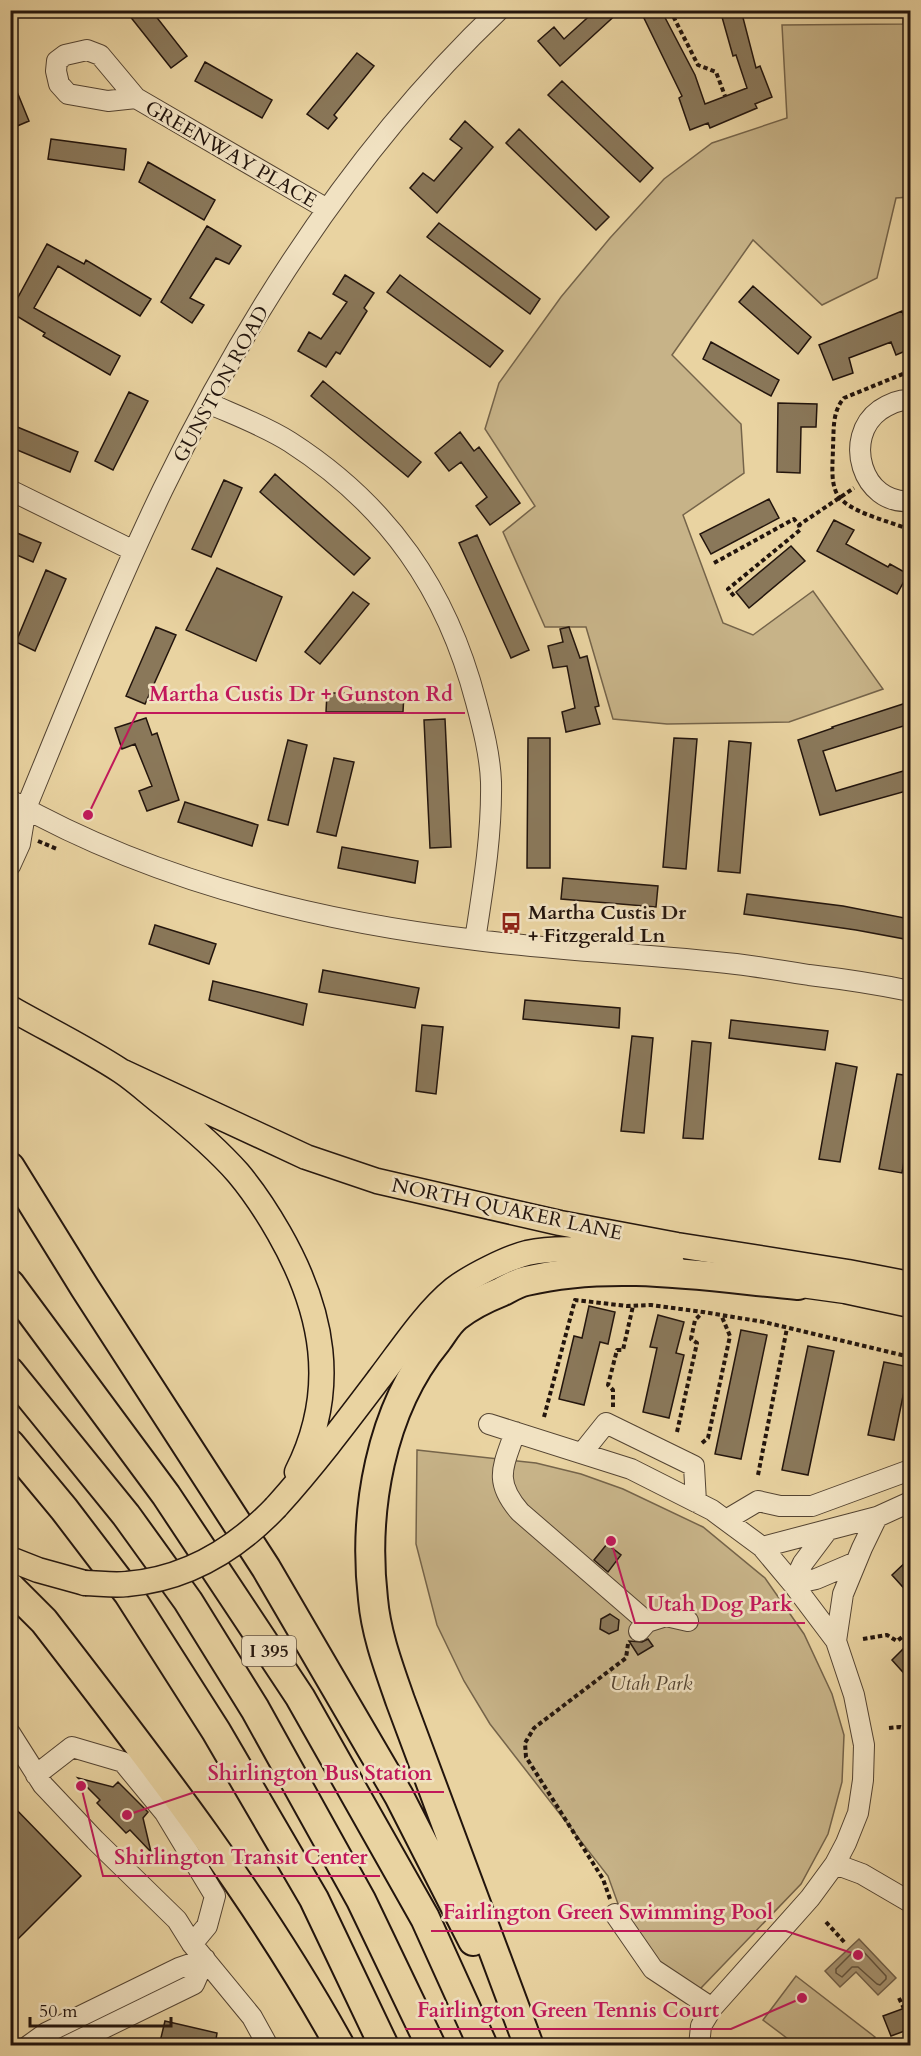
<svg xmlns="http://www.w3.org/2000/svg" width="921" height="2056" font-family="Cardo,serif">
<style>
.green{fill:#c7b388;stroke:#75644a;stroke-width:1.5}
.water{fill:#a6926f;stroke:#726048;stroke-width:1.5}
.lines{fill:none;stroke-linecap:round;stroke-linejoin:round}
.shore{stroke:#64543e;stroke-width:1.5}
.building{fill:#8a785a;stroke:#23150d;stroke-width:1.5}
.minor-casing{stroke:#544432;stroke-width:22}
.major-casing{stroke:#23150d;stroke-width:27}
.highway-casing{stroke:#23150d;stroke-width:32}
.path{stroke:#23150d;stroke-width:4;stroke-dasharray:4.5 3;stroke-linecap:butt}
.minor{stroke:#f1e2c2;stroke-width:20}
.major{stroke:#e9d3a1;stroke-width:24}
.highway{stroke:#e9d3a1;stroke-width:28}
.major-bridge-casing{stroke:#23150d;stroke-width:27;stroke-linecap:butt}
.major-bridge{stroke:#e9d3a1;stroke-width:24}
.labels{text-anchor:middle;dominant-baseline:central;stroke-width:5;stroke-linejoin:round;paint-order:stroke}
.shield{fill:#f1e2c2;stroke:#615243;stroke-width:1.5}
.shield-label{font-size:18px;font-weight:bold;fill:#23150d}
.street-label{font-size:20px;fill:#23150d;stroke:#f1e2c2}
.poi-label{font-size:20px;font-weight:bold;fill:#23150d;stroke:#f1e2c2;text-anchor:start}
.park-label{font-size:20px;font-style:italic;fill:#544432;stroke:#f1e2c2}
.leader{fill:none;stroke:#c2185b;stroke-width:2}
.callout-dot{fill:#c2185b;stroke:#f1e2c2;stroke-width:2}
.callout-label{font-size:21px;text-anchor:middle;font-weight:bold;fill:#c2185b;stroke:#f1e2c2;stroke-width:5;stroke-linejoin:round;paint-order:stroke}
</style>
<rect width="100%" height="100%" fill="#e9d3a1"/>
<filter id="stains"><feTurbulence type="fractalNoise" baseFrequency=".00333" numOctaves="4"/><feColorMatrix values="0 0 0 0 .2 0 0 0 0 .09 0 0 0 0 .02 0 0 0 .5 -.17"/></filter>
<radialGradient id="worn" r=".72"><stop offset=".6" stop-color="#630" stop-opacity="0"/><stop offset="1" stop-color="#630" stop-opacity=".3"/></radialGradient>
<path class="green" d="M 904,11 L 910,11 L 910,197 L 896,198 L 877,278 L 822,305 L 753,240 L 672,355 L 741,424 L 744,473 L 683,515 L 723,623 L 753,635 L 813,591 L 883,689 L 789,722 L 667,724 L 613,719 L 586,627 L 545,627 L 503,532 L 535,506 L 485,429 L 499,383 L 561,297 L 610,238 L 664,179 L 712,143 L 787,118 L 782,25 L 903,24 Z
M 417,1450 L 536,1463 L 581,1474 L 623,1489 L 703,1527 L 765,1578 L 804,1634 L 832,1694 L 844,1735 L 842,1782 L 828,1834 L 801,1884 L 700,1989 L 666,1970 L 622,1915 L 608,1876 L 490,1724 L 464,1681 L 437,1625 L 416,1544 Z
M 796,1976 L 875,2037 L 868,2045 L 796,2045 L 763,2020 Z"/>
<path class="water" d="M 859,1939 L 896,1978 L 878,1995 L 856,1972 L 840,1987 L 825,1971 Z"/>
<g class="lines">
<path class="shore" d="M 856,1949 L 861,1949 L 886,1976 L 886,1979 L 880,1985 L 877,1984 L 858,1967 L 852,1967 L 842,1977 L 836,1973 L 836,1969 Z"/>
</g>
<path class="building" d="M 125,10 L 151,10 L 187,56 L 171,68 Z
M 596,10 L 621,10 L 560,66 L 538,41 L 554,27 L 564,39 Z
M 640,10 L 661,10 L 695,75 L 705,104 L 747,88 L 736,55 L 733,56 L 720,10 L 741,10 L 756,68 L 760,66 L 772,97 L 755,104 L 757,108 L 710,128 L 708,123 L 690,130 L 679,98 L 682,96 Z
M 357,53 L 374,66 L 334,115 L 337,118 L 328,129 L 307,114 Z
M 205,62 L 272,100 L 262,118 L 195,81 Z
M 11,77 L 29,121 L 10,129 L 10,78 Z
M 562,81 L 653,168 L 640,182 L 548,95 Z
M 465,121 L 493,147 L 437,213 L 410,188 L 423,173 L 434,181 L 462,148 L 450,139 Z
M 519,129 L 609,217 L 596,230 L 506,143 Z
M 51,139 L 126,149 L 124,170 L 48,159 Z
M 148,162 L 215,200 L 204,220 L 139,182 Z
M 439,223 L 540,299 L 530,314 L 427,237 Z
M 207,226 L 241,246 L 229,264 L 216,258 L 190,298 L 204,305 L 192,323 L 161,302 Z
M 47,244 L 84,264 L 86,260 L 151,299 L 140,316 L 58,266 L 34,308 L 120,356 L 110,375 L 43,336 L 45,333 L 10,312 Z
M 345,275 L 374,293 L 364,308 L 367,311 L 340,354 L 336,352 L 326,367 L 298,351 L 309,332 L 321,339 L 347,302 L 333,294 Z
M 400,275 L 503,351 L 490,367 L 387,292 Z
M 753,286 L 811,337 L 798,354 L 739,302 Z
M 902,311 L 910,335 L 910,349 L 896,355 L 891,342 L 849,358 L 853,373 L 833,380 L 819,345 Z
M 711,342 L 779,380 L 771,396 L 703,359 Z
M 323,381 L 421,462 L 408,477 L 311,396 Z
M 129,392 L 148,401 L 113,470 L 95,461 Z
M 778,403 L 817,404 L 816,427 L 801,427 L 800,473 L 777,472 Z
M 10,424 L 78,452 L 70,472 L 10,447 Z
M 460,432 L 474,451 L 479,447 L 520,503 L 490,525 L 476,506 L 487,497 L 461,462 L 449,471 L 435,453 Z
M 275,474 L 370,558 L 354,575 L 260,492 Z
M 224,480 L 242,488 L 211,557 L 192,549 Z
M 769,499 L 779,518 L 711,554 L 700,534 Z
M 834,520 L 854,530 L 846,544 L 888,567 L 890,564 L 908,574 L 897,594 L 817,551 Z
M 10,530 L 41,543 L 33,562 L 10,552 Z
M 477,535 L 529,650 L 511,658 L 459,543 Z
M 791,546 L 805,561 L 749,608 L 736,592 Z
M 217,568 L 282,597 L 256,661 L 186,630 Z
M 46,570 L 66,579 L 35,651 L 16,642 Z
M 353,592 L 369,604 L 320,664 L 305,652 Z
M 156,627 L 176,635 L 145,704 L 126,696 Z
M 569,627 L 580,658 L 587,656 L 599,706 L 595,707 L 600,724 L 566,732 L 562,712 L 575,708 L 567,666 L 553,668 L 548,646 L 563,642 L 560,629 Z
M 327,693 L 404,693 L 403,712 L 326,712 Z
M 906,703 L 910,717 L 910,724 L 823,751 L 836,791 L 910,769 L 910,790 L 820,815 L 798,740 L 833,728 L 832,727 Z
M 146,718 L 152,735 L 157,733 L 179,800 L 147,811 L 139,791 L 152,786 L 135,744 L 122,749 L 115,728 Z
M 445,719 L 451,847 L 430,848 L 424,720 Z
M 528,738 L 550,738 L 550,868 L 527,868 Z
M 674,738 L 697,739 L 686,869 L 663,867 Z
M 288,740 L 307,745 L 288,825 L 268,820 Z
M 729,741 L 751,743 L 740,873 L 718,871 Z
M 334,758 L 354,762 L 336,836 L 317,832 Z
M 185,802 L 258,825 L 252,846 L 178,822 Z
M 342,847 L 418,861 L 415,883 L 338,868 Z
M 563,878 L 658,886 L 656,907 L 561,899 Z
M 747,894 L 843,906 L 910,919 L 910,940 L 856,930 L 744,914 Z
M 155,925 L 216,944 L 209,964 L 149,944 Z
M 323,970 L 419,988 L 415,1008 L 319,992 Z
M 213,981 L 307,1004 L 303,1025 L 209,1000 Z
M 525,1000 L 620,1008 L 619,1028 L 523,1019 Z
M 731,1020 L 828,1031 L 825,1050 L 729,1038 Z
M 422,1025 L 443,1027 L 436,1094 L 416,1091 Z
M 632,1036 L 653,1038 L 644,1133 L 621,1131 Z
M 692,1041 L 711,1043 L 703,1139 L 683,1138 Z
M 836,1063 L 857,1067 L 840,1162 L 819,1159 Z
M 897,1074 L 910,1076 L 910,1123 L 902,1173 L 879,1169 Z
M 589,1306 L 615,1312 L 608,1344 L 600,1342 L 584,1405 L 559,1399 L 574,1336 L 582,1338 Z
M 658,1315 L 684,1322 L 676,1353 L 684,1355 L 669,1418 L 643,1412 L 657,1348 L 650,1347 Z
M 741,1330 L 767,1335 L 741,1459 L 715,1454 Z
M 808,1346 L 834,1351 L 808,1475 L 782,1470 Z
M 884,1362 L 909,1367 L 894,1440 L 868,1435 Z
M 607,1544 L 621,1555 L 608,1572 L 594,1560 Z
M 910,1558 L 910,1595 L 892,1575 Z
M 610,1614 L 619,1620 L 618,1630 L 609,1634 L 600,1629 L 601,1619 Z
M 648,1639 L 653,1646 L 638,1655 L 629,1641 L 642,1642 Z
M 910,1642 L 910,1680 L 892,1660 Z
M 78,1778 L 113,1787 L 118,1782 L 148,1812 L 143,1818 L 151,1852 L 130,1830 L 126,1833 L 97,1803 L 100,1800 Z
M 10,1803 L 81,1876 L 10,1947 Z
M 910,2006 L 910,2029 L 891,2036 L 883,2016 Z
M 165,2021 L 217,2033 L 215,2046 L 159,2046 Z"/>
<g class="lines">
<defs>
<path id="minor" d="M 136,98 L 108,101 L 68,94 L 59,84 L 56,71 L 57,61 L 65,55 L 87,50 L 100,55 L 136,98 L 327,209
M 910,400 C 899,399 889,404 880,410 C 842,437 862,505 910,501
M 208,403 C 235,415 265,426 290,442 C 388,505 447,590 476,702 C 483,728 490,755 491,782 C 492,835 483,888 475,940
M 10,490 L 134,551
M 10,800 C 153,881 314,921 476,940 C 562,951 649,954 736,964 C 760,967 785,971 809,975 C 843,979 877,984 910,991
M 10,866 L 20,844 L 26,808 C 70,701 113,593 163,489 C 248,314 357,145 499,10
M 489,1424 L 631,1469 L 712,1510 L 762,1547 L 793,1584 L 836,1641 L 854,1695 L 864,1745 L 863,1780 L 858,1813 L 846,1843 L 835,1864 L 810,1898 L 712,2008 L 701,2026 L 699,2046
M 515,1432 C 503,1467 493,1481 520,1512 L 647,1622 L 639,1631
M 582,1453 L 606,1423 L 694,1466 L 696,1502
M 726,1520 L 758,1501 L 780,1506 L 812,1506 L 910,1470
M 762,1547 L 877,1517 L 910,1502
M 793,1584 L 816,1579 L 856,1562
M 793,1584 L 803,1563 L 827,1531
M 647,1622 L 666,1616 L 688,1621
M 836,1641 L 843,1594 L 862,1548 L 877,1517
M 10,1733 L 43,1785 L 95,1840 L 177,1920 L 192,1944 L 252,2017 L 268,2046
M 36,1775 L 72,1747 L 123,1762 L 165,1813 L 215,1896 L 207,1926 L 192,1944
M 835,1864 L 862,1874 L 910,1902
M 615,1914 L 653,1969 L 712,2008
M 28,2046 L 46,2033 L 179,1968 L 205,1959
M 67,2046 L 194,1984 L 205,1959"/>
<path id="major" d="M 10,1008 C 47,1029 86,1048 121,1071 C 136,1081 150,1094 164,1105 C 190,1126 216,1148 238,1173 C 254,1192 267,1212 279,1233 C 323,1310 339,1389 297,1472
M 123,1072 L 306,1157 L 377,1181 L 560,1223 L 677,1245 L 848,1272 L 910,1284
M 780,1282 L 845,1291 L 910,1305
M 276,1507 C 314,1465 347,1421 381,1376 C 403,1347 426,1312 454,1289 C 471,1276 507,1258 527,1253 C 573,1243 627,1255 672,1263
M 10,1559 L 38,1570 L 85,1583"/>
<path id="highway" d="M 10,1167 L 85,1288 L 266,1568 L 399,1796 L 473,1941
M 10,1284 L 166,1495 L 300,1697 L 425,1918 L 483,2046
M 10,1372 L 126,1515 L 188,1601 L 255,1709 L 361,1900 L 431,2046
M 10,1444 L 64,1509 L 128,1593 L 216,1731 L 314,1899 L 384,2046
M 10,1587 L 44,1621 C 149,1757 256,1894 340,2046
M 529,2046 L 400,1700 C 389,1668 376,1634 373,1599 C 363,1512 380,1410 437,1341 C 443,1333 449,1322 457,1316 C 470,1306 486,1298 501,1292 C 509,1288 517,1283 526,1281 C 614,1260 709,1277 798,1285"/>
</defs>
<use href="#minor" class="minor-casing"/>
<use href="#major" class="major-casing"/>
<use href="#highway" class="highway-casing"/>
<path class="path" d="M 670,10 L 698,65 L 716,72 L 725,96
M 910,371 L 844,398 C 832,412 834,429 833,447 C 833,461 830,481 837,494 C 847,512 889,521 908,529 L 910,535
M 714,563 L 794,519 L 799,525 L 854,488
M 734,596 L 728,589 L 800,530 L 799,525
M 38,841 L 57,849
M 613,1407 L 613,1390 L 608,1385 L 617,1350 L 623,1350 L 633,1306
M 544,1417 L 575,1300 L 627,1306 L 651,1305 L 703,1312 L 764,1322 L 910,1357
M 677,1432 L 697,1343 L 691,1339 L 695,1320 L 703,1312
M 702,1443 L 708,1438 L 730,1336 L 722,1317
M 758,1475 L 787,1328
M 863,1639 L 887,1635 L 897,1641 L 910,1631
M 889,1728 L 900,1727 L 910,1730
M 610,1899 L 603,1879 L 526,1757 L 525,1743 L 534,1728 L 626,1658 L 628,1644
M 826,1922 L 845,1943
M 899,1998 L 910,2021
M 871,2045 L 871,2046"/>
<use href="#minor" class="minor"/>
<use href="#major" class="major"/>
<use href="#highway" class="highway"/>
<defs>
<path id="major-bridge" d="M 85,1583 C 98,1583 113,1586 127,1584 C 187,1579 235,1550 276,1507"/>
</defs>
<use href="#major-bridge" class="major-bridge-casing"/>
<use href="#major-bridge" class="major-bridge"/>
</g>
<defs>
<symbol id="bus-bare" viewBox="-9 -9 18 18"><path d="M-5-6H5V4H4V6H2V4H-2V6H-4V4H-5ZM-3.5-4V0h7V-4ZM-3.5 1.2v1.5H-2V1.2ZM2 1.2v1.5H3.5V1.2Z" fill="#8f2418" stroke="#f1e2c2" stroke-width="2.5" paint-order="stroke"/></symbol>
</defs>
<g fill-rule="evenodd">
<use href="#bus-bare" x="496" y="908" width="30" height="30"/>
</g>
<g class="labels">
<rect class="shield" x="242" y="1636" width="54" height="30" rx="4.5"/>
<g class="shield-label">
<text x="269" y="1651">I 395</text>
</g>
<g class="street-label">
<text transform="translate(231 154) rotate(30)">GREENWAY PLACE</text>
<text transform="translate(221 384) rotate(-61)">GUNSTON ROAD</text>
<text transform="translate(507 1209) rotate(12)">NORTH QUAKER LANE</text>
</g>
<g class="poi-label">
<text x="528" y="912">Martha Custis Dr<tspan x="528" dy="23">+ Fitzgerald Ln</tspan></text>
</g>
<g class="park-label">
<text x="651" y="1683">Utah Park</text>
</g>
</g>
<path class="leader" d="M88 815L137 713H465M611 1541L635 1623H805M127 1815L195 1792H444M81 1786L103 1876H380M858 1955L786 1931H431M802 1998L731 2029H405"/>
<g class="callout-dot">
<circle cx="88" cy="815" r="6"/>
<circle cx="611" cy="1541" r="6"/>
<circle cx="127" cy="1815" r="6"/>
<circle cx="81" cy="1786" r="6"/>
<circle cx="858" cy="1955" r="6"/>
<circle cx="802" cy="1998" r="6"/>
</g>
<g class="callout-label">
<text x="301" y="701">Martha Custis Dr + Gunston Rd</text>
<text x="720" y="1611">Utah Dog Park</text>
<text x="320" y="1780">Shirlington Bus Station</text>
<text x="241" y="1864">Shirlington Transit Center</text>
<text x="608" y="1919">Fairlington Green Swimming Pool</text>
<text x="568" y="2017">Fairlington Green Tennis Court</text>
</g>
<rect width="921" height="2056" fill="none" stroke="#e9d3a1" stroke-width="36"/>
<rect x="12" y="12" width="897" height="2032" fill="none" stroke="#23150d" stroke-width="3"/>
<rect x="18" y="18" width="885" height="2020" fill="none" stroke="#23150d" stroke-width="1.5"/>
<path d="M30 2017v9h141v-9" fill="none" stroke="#23150d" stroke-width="3"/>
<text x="39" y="2017" font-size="18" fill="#23150d" stroke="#f1e2c2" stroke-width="4.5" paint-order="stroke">50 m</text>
<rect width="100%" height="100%" filter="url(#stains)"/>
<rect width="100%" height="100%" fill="url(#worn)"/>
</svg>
